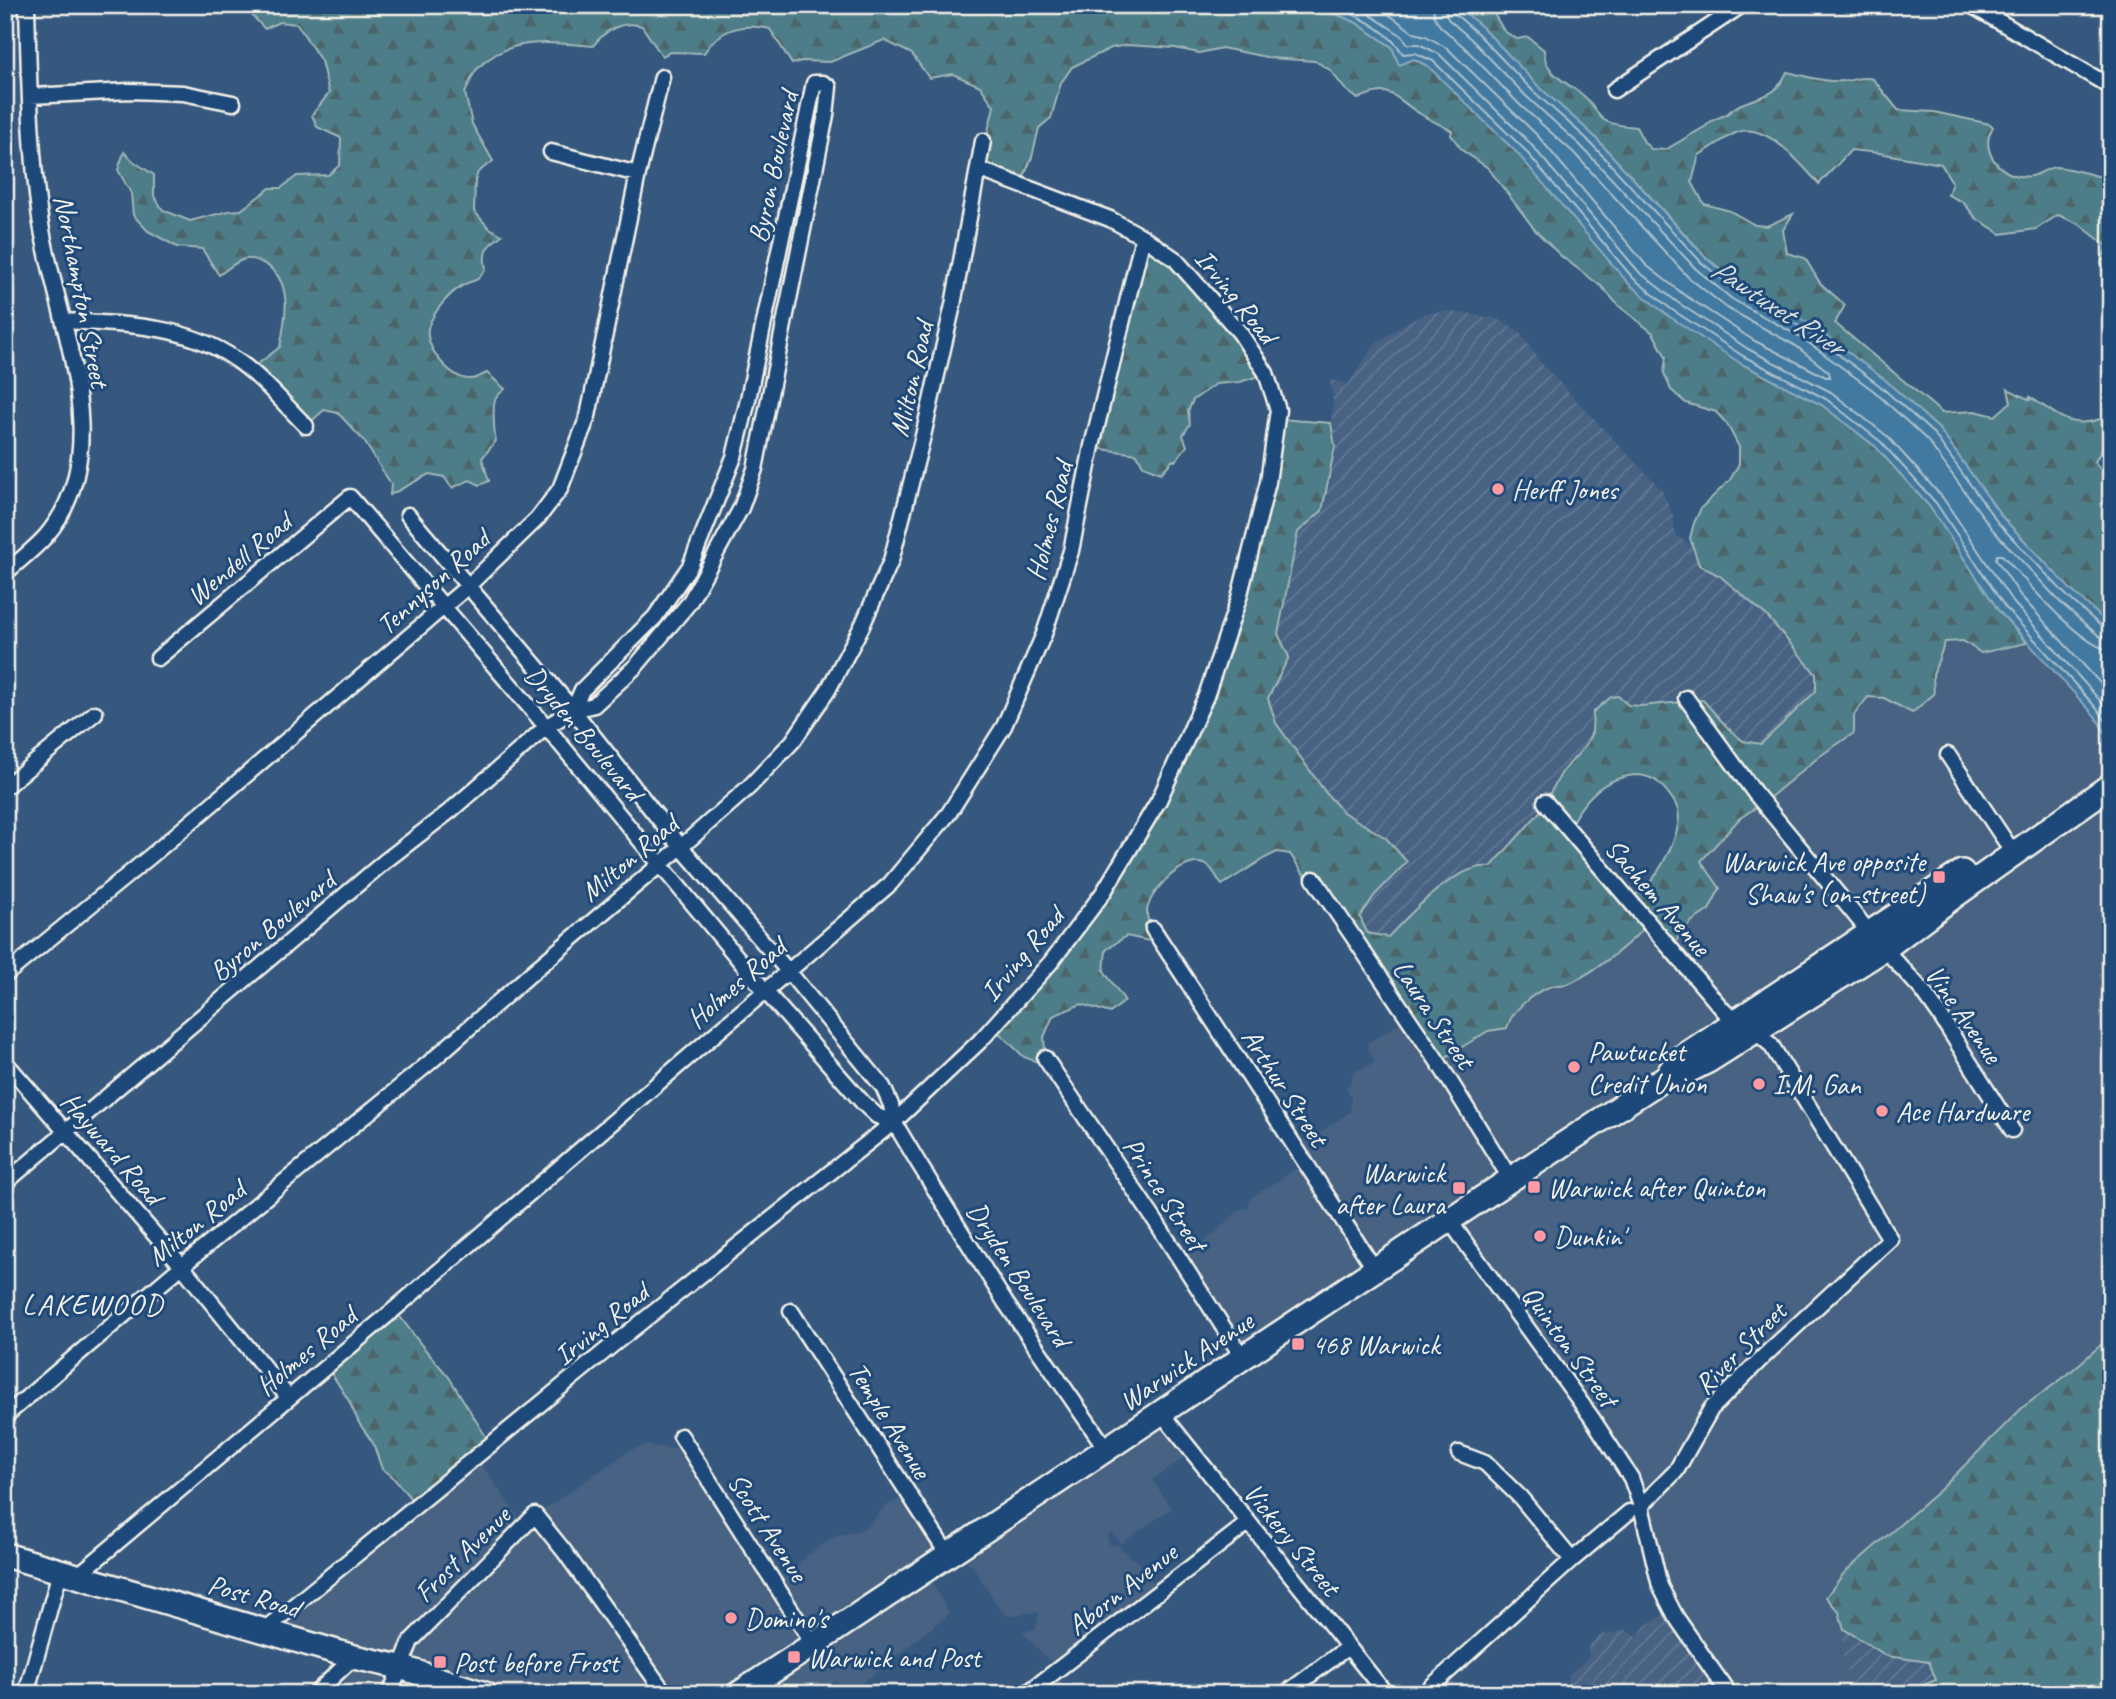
<svg xmlns="http://www.w3.org/2000/svg" width="2116" height="1699" font-family="Caveat,sans-serif">
<style>
.built{fill:#466282}
.industrial{fill:url(#industrial-furrows)}
.forest{fill:url(#forest-firs);stroke:#a1b7b8;stroke-width:2;fill-rule:evenodd}
.water{fill:#4379a0;stroke:#8aa9bd;stroke-width:2}
.lines{fill:none;stroke-linecap:round;stroke-linejoin:round}
.shore{stroke:#adc1cb;stroke-width:2}
.street-casing{stroke:#f4f1e8;stroke-width:19}
.primary-casing{stroke:#f4f1e8;stroke-width:28}
.street{stroke:#1f4a7a;stroke-width:14}
.primary{stroke:#1f4a7a;stroke-width:23}
.poi-dot{fill:#ff9aa2;stroke:#1f4a7a;stroke-width:2.5}
.labels{text-anchor:middle;dominant-baseline:central;stroke-width:6;stroke-linejoin:round;paint-order:stroke}
.street-label{font-size:28px;fill:#f4f1e8;stroke:#1f4a7a}
.poi-label{font-size:28px;fill:#f4f1e8;stroke:#1f4a7a;text-anchor:start}
.water-label{font-size:30px;font-style:italic;fill:#d9dfdd;stroke:#1f4a7a}
.neighbourhood-label{font-size:30px;letter-spacing:2px;fill:#f4f1e8;stroke:#1f4a7a}
</style>
<defs>
<pattern id="industrial-furrows" width="10" height="10" patternUnits="userSpaceOnUse" patternTransform="scale(1.75)"><rect width="10" height="10" fill="#466282"/><path d="M-1 1l2-2M0 10L10 0M9 11l2-2" fill="none" stroke="#617994"/></pattern>
<pattern id="forest-firs" width="22" height="20" patternUnits="userSpaceOnUse" patternTransform="scale(1.75)"><rect width="22" height="20" fill="#4e7d88"/><path d="M5 1l3.5 6h-7zM16 11l3.5 6h-7z" fill="#4c656a"/></pattern>
</defs>
<rect width="100%" height="100%" fill="#36587f"/>
<filter id="ink" filterUnits="userSpaceOnUse"><feTurbulence type="fractalNoise" baseFrequency=".0143" numOctaves="2"/><feDisplacementMap in="SourceGraphic" scale="14" xChannelSelector="R" yChannelSelector="G"/><feConvolveMatrix kernelMatrix="1 2 1 2 8 2 1 2 1" color-interpolation-filters="sRGB"/></filter>
<g filter="url(#ink)">
<path class="built" d="M 1963,641 L 2001,650 L 2027,643 L 2095,717 L 2111,742 L 2111,1336 L 2067,1375 L 2023,1407 L 1940,1490 L 1845,1572 L 1826,1597 L 1839,1612 L 1844,1629 L 1841,1650 L 1850,1688 L 1847,1694 L 1730,1694 L 1662,1587 L 1647,1500 L 1454,1224 L 1243,1358 L 1176,1259 L 1208,1239 L 1241,1208 L 1249,1208 L 1249,1202 L 1252,1197 L 1305,1163 L 1297,1147 L 1350,1112 L 1351,1098 L 1346,1087 L 1352,1081 L 1352,1075 L 1359,1069 L 1375,1063 L 1368,1048 L 1368,1043 L 1403,1021 L 1434,1064 L 1488,1031 L 1507,1028 L 1509,1022 L 1522,1004 L 1551,986 L 1559,986 L 1648,924 L 1673,948 L 1679,936 L 1691,922 L 1709,910 L 1720,888 L 1701,861 L 1740,818 L 1763,803 L 1820,756 L 1853,733 L 1854,715 L 1868,697 L 1884,698 L 1912,713 L 1934,694 L 1933,675 L 1945,642 Z
M 1163,1414 L 1191,1453 L 1152,1480 L 1172,1508 L 1122,1543 L 1111,1532 L 1107,1536 L 1110,1545 L 1117,1545 L 1142,1566 L 1159,1590 L 1056,1668 L 1022,1632 L 1036,1629 L 1039,1612 L 1008,1616 L 999,1608 L 973,1567 L 958,1554 Z
M 648,1445 L 672,1449 L 688,1446 L 777,1584 L 808,1555 L 833,1537 L 861,1530 L 871,1523 L 884,1507 L 908,1494 L 948,1553 L 927,1572 L 949,1614 L 852,1691 L 844,1691 L 836,1681 L 829,1687 L 832,1694 L 316,1694 L 353,1657 L 271,1626 L 477,1458 L 523,1524 L 630,1450 Z"/>
<path class="industrial" d="M 1446,311 L 1478,315 L 1484,318 L 1493,317 L 1519,331 L 1542,364 L 1662,490 L 1674,518 L 1674,529 L 1677,536 L 1692,546 L 1699,565 L 1720,576 L 1767,616 L 1816,674 L 1816,691 L 1761,744 L 1743,741 L 1727,727 L 1675,701 L 1640,706 L 1628,705 L 1593,712 L 1592,732 L 1586,745 L 1562,772 L 1539,813 L 1501,857 L 1491,867 L 1484,866 L 1461,876 L 1432,892 L 1388,937 L 1366,933 L 1360,917 L 1374,896 L 1406,862 L 1386,838 L 1343,812 L 1326,793 L 1292,745 L 1268,717 L 1267,683 L 1298,532 L 1322,511 L 1335,446 L 1331,423 L 1333,401 L 1330,380 L 1348,384 L 1375,344 L 1405,323 L 1427,313 Z
M 1672,1609 L 1730,1694 L 1557,1694 L 1566,1686 L 1569,1674 L 1589,1657 L 1588,1645 L 1603,1634 L 1615,1633 L 1625,1629 L 1637,1637 L 1645,1626 Z
M 1844,1629 L 1887,1656 L 1929,1662 L 1936,1680 L 1910,1690 L 1911,1694 L 1847,1694 L 1850,1688 L 1841,1650 Z"/>
<path class="forest" d="M 242,5 L 823,5 C 844,13 852,15 873,5 L 1318,6 L 1355,22 L 1392,47 L 1399,64 L 1414,59 L 1428,66 L 1740,363 L 1822,405 L 1876,447 L 1930,507 L 1999,611 L 2027,643 L 1981,653 L 1963,641 L 1945,642 L 1933,675 L 1934,694 L 1912,713 L 1884,698 L 1868,697 L 1854,715 L 1854,733 L 1820,756 L 1763,803 L 1740,818 L 1701,861 L 1720,888 L 1709,910 L 1691,922 L 1679,936 L 1673,948 L 1648,924 C 1627,946 1598,970 1570,983 C 1563,986 1555,984 1549,987 C 1533,993 1511,1011 1507,1028 L 1488,1031 L 1433,1065 L 1290,854 L 1277,852 L 1265,858 L 1222,885 C 1218,880 1214,871 1209,867 C 1188,850 1147,892 1147,913 C 1146,922 1155,935 1159,943 L 1126,936 L 1106,950 L 1104,971 L 1125,1001 L 1110,1013 L 1081,1004 L 1053,1016 L 1044,1037 L 1046,1065 L 1024,1057 L 994,1028 L 1106,892 L 1209,695 L 1280,419 L 1331,423 L 1335,446 L 1322,511 L 1298,532 L 1278,634 L 1289,657 L 1268,698 L 1276,723 L 1326,793 L 1343,812 L 1386,838 L 1407,862 L 1374,896 L 1360,917 L 1367,933 L 1388,937 C 1410,914 1457,862 1491,867 L 1539,813 L 1562,772 L 1586,745 L 1592,732 L 1593,712 L 1611,697 L 1618,696 L 1628,705 L 1640,706 L 1703,700 L 1727,727 L 1743,741 L 1761,744 L 1816,691 L 1816,674 L 1767,616 L 1720,576 L 1699,565 L 1690,538 L 1694,523 L 1701,508 L 1730,480 L 1739,464 L 1739,447 L 1727,424 L 1716,412 L 1686,403 L 1671,390 L 1664,373 L 1666,357 L 1653,333 L 1619,306 L 1602,287 L 1561,256 L 1536,231 L 1488,168 L 1463,151 L 1451,135 L 1452,131 C 1442,125 1431,121 1422,115 C 1394,99 1393,82 1358,99 L 1345,89 L 1330,70 L 1315,61 L 1271,58 L 1222,48 L 1199,53 L 1175,48 L 1127,45 L 1111,48 L 1072,67 L 1061,83 L 1051,118 L 1039,128 L 1032,157 L 1023,179 L 980,165 L 994,106 L 980,86 L 953,74 L 929,78 L 912,54 L 884,40 L 830,62 L 801,61 L 792,64 L 770,29 C 743,22 719,29 704,53 L 670,52 L 662,56 L 642,26 C 622,20 605,30 593,46 C 553,42 509,36 478,68 C 472,74 469,85 465,93 L 472,124 L 493,161 L 478,172 L 475,181 L 474,211 L 488,227 L 502,235 C 487,246 482,250 486,269 C 475,284 478,278 465,284 C 450,292 435,310 429,325 C 421,344 451,381 471,379 C 476,379 482,375 487,373 L 505,389 C 502,392 498,394 496,398 C 492,403 494,434 496,441 L 482,458 L 489,481 L 480,485 L 470,480 L 452,488 L 444,477 L 429,474 L 390,495 L 391,484 L 364,441 L 338,413 L 324,410 L 306,426 L 251,369 L 280,347 C 286,318 294,279 263,263 C 256,260 250,257 242,260 C 234,263 226,270 219,275 L 202,249 L 177,247 L 148,231 L 133,215 L 131,193 L 118,170 L 124,152 L 133,161 L 154,175 L 154,196 L 163,210 L 190,221 L 229,211 L 241,210 L 270,188 L 281,188 L 297,176 L 328,175 L 340,165 L 341,138 L 317,127 L 312,115 L 329,93 L 321,61 L 297,24 L 279,22 L 265,29 ZM 1637,775 C 1651,776 1659,781 1668,793 C 1672,798 1677,804 1678,811 C 1683,831 1659,875 1644,889 C 1640,892 1635,895 1630,897 L 1569,827 C 1584,799 1603,777 1637,775 Z
M 1456,5 L 1489,5 L 1504,31 L 1517,39 L 1528,37 L 1544,50 C 1544,76 1570,83 1586,98 C 1593,104 1596,114 1604,120 C 1612,125 1626,126 1636,127 L 1644,142 L 1651,149 L 1665,150 L 1706,126 C 1711,119 1717,119 1725,115 C 1731,111 1737,105 1744,103 C 1767,94 1775,97 1787,72 C 1806,76 1826,83 1845,81 C 1856,80 1862,76 1873,79 L 1898,110 L 1934,112 L 1990,124 L 1993,127 C 1977,152 2004,181 2031,176 C 2039,175 2048,167 2056,167 C 2074,168 2093,176 2111,179 L 2111,281 L 2101,263 L 2107,246 L 2079,224 L 2058,215 L 2036,229 L 2001,234 L 1976,218 L 1963,202 L 1948,195 L 1952,182 L 1941,164 L 1879,153 L 1851,150 L 1819,184 C 1802,165 1767,122 1738,132 C 1725,137 1712,148 1699,155 L 1692,182 L 1704,204 L 1730,211 L 1755,225 L 1767,226 L 1793,214 L 1783,230 L 1787,253 L 1805,258 L 1820,283 L 1845,305 L 1835,323 L 1942,413 L 1975,411 L 1995,416 L 2011,402 L 2008,389 L 2030,400 L 2030,397 C 2063,418 2072,432 2111,415 L 2111,431 L 2095,462 L 2111,483 L 2111,626 L 2072,591 L 2003,518 L 1939,429 L 1884,379 L 1744,288 L 1708,259 L 1591,133 L 1538,86 L 1482,27 Z
M 1146,240 L 1210,294 L 1262,375 L 1240,382 L 1216,384 L 1193,400 L 1188,411 L 1190,424 L 1183,435 L 1187,446 L 1175,461 L 1173,460 L 1161,473 L 1143,466 L 1137,454 L 1094,448 Z
M 395,1310 L 423,1347 L 449,1377 L 491,1445 L 417,1506 L 391,1475 L 382,1469 L 373,1443 L 359,1423 L 349,1401 L 328,1368 Z
M 2111,1336 L 2111,1694 L 1911,1694 L 1910,1690 L 1936,1680 L 1929,1662 L 1887,1656 L 1844,1629 L 1839,1612 L 1826,1597 L 1845,1572 L 1940,1490 L 2023,1407 L 2067,1375 Z"/>
<path class="water" d="M 823,5 L 873,5 C 852,15 844,13 823,5 Z
M 1313,5 L 1456,5 L 1482,27 L 1538,86 L 1591,133 L 1707,259 L 1741,286 L 1810,324 L 1884,379 L 1939,429 L 2003,518 L 2072,591 L 2111,626 L 2111,742 L 2095,716 L 1999,611 L 1930,507 L 1876,447 L 1822,405 L 1740,363 L 1667,315 L 1628,283 L 1518,154 L 1428,66 L 1414,59 L 1399,65 L 1392,47 L 1355,22 Z"/>
<g class="lines">
<path class="shore" d="M 1334,5 C 1359,17 1389,30 1403,54 L 1415,53 L 1433,61 L 1524,149 L 1633,278 L 1671,309 L 1743,356 L 1826,399 L 1881,442 L 1936,503 L 2005,607 L 2100,712 L 2111,729
M 1355,5 L 1401,35 L 1408,44 L 1419,44 L 1439,54 L 1529,142 L 1639,272 L 1677,302 L 1748,349 L 1831,392 L 1887,436 L 1943,498 L 2012,601 L 2111,713
M 1376,5 L 1414,33 L 1426,36 L 1447,48 L 1538,136 L 1646,265 L 1683,294 L 1753,340 L 1826,377 L 1830,377 L 1829,372 L 1796,346 L 1727,308 L 1688,277 L 1573,152 L 1520,105 L 1464,47 L 1440,26 L 1434,16 L 1433,5
M 1443,5 L 1448,19 L 1471,39 L 1527,97 L 1580,145 L 1696,269 L 1732,299 L 1802,338 L 1874,391 L 1927,440 L 1992,529 L 2061,603 L 2099,636 L 2111,639
M 1452,5 L 1454,13 L 1477,33 L 1533,91 L 1586,138 L 1702,263 L 1737,291 L 1806,330 L 1879,385 L 1934,434 L 1998,523 L 2067,596 L 2103,628 L 2111,630
M 2111,650 C 2082,649 2023,577 2002,555 L 1997,555 L 1996,559 L 2020,595 L 2111,695"/>
<defs>
<path id="street" d="M 1971,5 L 2111,87
M 1614,90 L 1742,5
M 30,96 L 129,91 L 183,93 L 233,103
M 551,152 L 638,174
M 64,321 C 123,324 184,324 235,359 C 261,376 284,404 306,426
M 408,515 L 573,710 L 681,847 L 788,971 L 883,1087 L 891,1105 L 894,1122 L 919,1164 L 1005,1302 L 1107,1450
M 5,573 C 18,562 33,550 45,537 C 121,450 54,316 40,218 C 30,148 29,76 27,5
M 158,658 L 350,497 L 538,717 L 765,991 L 864,1104 L 877,1116 L 894,1122
M 1686,698 L 1754,792 L 1869,932 L 1922,990 L 1939,1014 L 2012,1130
M 1948,755 L 2006,842
M 5,787 L 95,713
M 1545,802 L 1724,1011 L 1737,1021
M 1314,879 L 1438,1062 L 1510,1178
M 1153,929 L 1376,1271
M 5,975 L 152,855 L 467,587 L 538,518 L 560,489 L 588,416 L 638,174 L 662,77
M 1045,1058 L 1156,1222 L 1243,1358
M 5,1062 L 182,1266 L 288,1397
M 5,1183 L 384,862 L 450,811 L 546,727 L 573,710 L 594,705 L 636,666 L 689,603 L 741,508 L 755,469 L 826,115 L 829,87 L 823,83 L 814,83 L 747,404 L 734,457 L 690,566 L 655,617 L 582,690 L 573,710
M 1449,1220 L 1592,1418 L 1631,1478 L 1641,1506 L 1660,1586 L 1676,1617 L 1729,1694
M 791,1311 L 948,1555
M 1162,1414 L 1386,1694
M 5,1416 L 182,1266 L 429,1063 L 536,969 L 681,847 L 749,787 L 793,741 L 828,690 L 862,626 L 891,561 L 923,436 L 953,305 L 983,141
M 681,1436 L 813,1644
M 1459,1453 L 1485,1463 L 1520,1497 L 1572,1560
M 1641,1506 L 1676,1471 L 1711,1409 L 1765,1355 L 1890,1239 L 1771,1045 L 1755,1031
M 77,1576 L 390,1313 L 890,884 L 949,813 L 1004,726 L 1044,634 L 1071,551 L 1092,446 L 1143,237
M 264,1630 L 615,1343 L 894,1122 L 980,1041 L 1051,962 L 1103,893 L 1159,800 L 1206,696 L 1239,598 L 1268,482 L 1278,410 L 1266,373 L 1240,333 L 1175,259 L 1143,237 L 1110,219 L 978,169
M 26,1694 L 60,1572
M 315,1694 L 354,1657
M 390,1694 L 411,1641 L 535,1515 L 564,1551 L 662,1689
M 1026,1694 L 1248,1523
M 1285,1694 L 1348,1647
M 1423,1694 L 1572,1560 L 1629,1512"/>
<path id="primary" d="M 1666,1077 L 1679,1059 L 1962,872
M 5,1555 L 354,1657 L 400,1667 L 485,1694
M 738,1694 C 1049,1490 1355,1280 1666,1077 L 1684,1073 L 1708,1061 L 1884,949 L 1957,894 L 2111,785"/>
</defs>
<use href="#street" class="street-casing"/>
<use href="#primary" class="primary-casing"/>
<use href="#street" class="street"/>
<use href="#primary" class="primary"/>
</g>
</g>
<g class="poi-dot">
<circle cx="1498" cy="489" r="7"/>
<rect x="1932" y="870" width="14" height="14" rx="3.5"/>
<circle cx="1574" cy="1067" r="7"/>
<circle cx="1759" cy="1084" r="7"/>
<circle cx="1882" cy="1111" r="7"/>
<rect x="1527" y="1180" width="14" height="14" rx="3.5"/>
<rect x="1452" y="1181" width="14" height="14" rx="3.5"/>
<circle cx="1540" cy="1236" r="7"/>
<rect x="1291" y="1337" width="14" height="14" rx="3.5"/>
<circle cx="731" cy="1618" r="7"/>
<rect x="787" y="1650" width="14" height="14" rx="3.5"/>
<rect x="433" y="1655" width="14" height="14" rx="3.5"/>
</g>
<g class="labels">
<g class="street-label">
<text transform="translate(773 167) rotate(-78)">Byron Boulevard</text>
<text transform="translate(82 291) rotate(79)">Northampton Street</text>
<text transform="translate(1236 296) rotate(51)">Irving Road</text>
<text transform="translate(911 379) rotate(-77)">Milton Road</text>
<text transform="translate(1049 521) rotate(-76)">Holmes Road</text>
<text transform="translate(239 559) rotate(-40)">Wendell Road</text>
<text transform="translate(433 582) rotate(-42)">Tennyson Road</text>
<text transform="translate(584 733) rotate(50)">Dryden Boulevard</text>
<text transform="translate(629 858) rotate(-40)">Milton Road</text>
<text transform="translate(1658 897) rotate(49)">Sachem Avenue</text>
<text transform="translate(272 926) rotate(-40)">Byron Boulevard</text>
<text transform="translate(1022 954) rotate(-50)">Irving Road</text>
<text transform="translate(736 983) rotate(-41)">Holmes Road</text>
<text transform="translate(1434 1014) rotate(56)">Laura Street</text>
<text transform="translate(1964 1014) rotate(55)">Vine Avenue</text>
<text transform="translate(1285 1087) rotate(57)">Arthur Street</text>
<text transform="translate(112 1148) rotate(49)">Hayward Road</text>
<text transform="translate(1165 1194) rotate(57)">Prince Street</text>
<text transform="translate(196 1223) rotate(-39)">Milton Road</text>
<text transform="translate(1019 1274) rotate(57)">Dryden Boulevard</text>
<text transform="translate(601 1324) rotate(-39)">Irving Road</text>
<text transform="translate(1570 1346) rotate(54)">Quinton Street</text>
<text transform="translate(1740 1348) rotate(-45)">River Street</text>
<text transform="translate(306 1351) rotate(-40)">Holmes Road</text>
<text transform="translate(1186 1361) rotate(-34)">Warwick Avenue</text>
<text transform="translate(890 1420) rotate(58)">Temple Avenue</text>
<text transform="translate(768 1527) rotate(57)">Scott Avenue</text>
<text transform="translate(1292 1539) rotate(51)">Vickery Street</text>
<text transform="translate(462 1554) rotate(-45)">Frost Avenue</text>
<text transform="translate(1122 1589) rotate(-38)">Aborn Avenue</text>
<text transform="translate(254 1596) rotate(16)">Post Road</text>
</g>
<g class="poi-label">
<text x="1512" y="489">Herff Jones</text>
<text x="1925" y="861" text-anchor="end">Warwick Ave opposite<tspan x="1925" dy="32">Shaw's (on-street)</tspan></text>
<text x="1588" y="1051">Pawtucket<tspan x="1588" dy="32">Credit Union</tspan></text>
<text x="1773" y="1084">I.M. Gan</text>
<text x="1896" y="1111">Ace Hardware</text>
<text x="1445" y="1172" text-anchor="end">Warwick<tspan x="1445" dy="32">after Laura</tspan></text>
<text x="1548" y="1187">Warwick after Quinton</text>
<text x="1554" y="1236">Dunkin'</text>
<text x="1312" y="1344">468 Warwick</text>
<text x="745" y="1618">Domino's</text>
<text x="808" y="1657">Warwick and Post</text>
<text x="454" y="1662">Post before Frost</text>
</g>
<g class="water-label">
<text transform="translate(1778 307) rotate(33)">Pawtuxet River</text>
</g>
<g class="neighbourhood-label">
<text x="93" y="1304">LAKEWOOD</text>
</g>
</g>
<rect width="2116" height="1699" fill="none" stroke="#1f4a7a" stroke-width="28"/>
<rect x="14" y="14" width="2088" height="1671" fill="none" stroke="#f4f1e8" stroke-width="2.5" filter="url(#ink)"/>
</svg>
